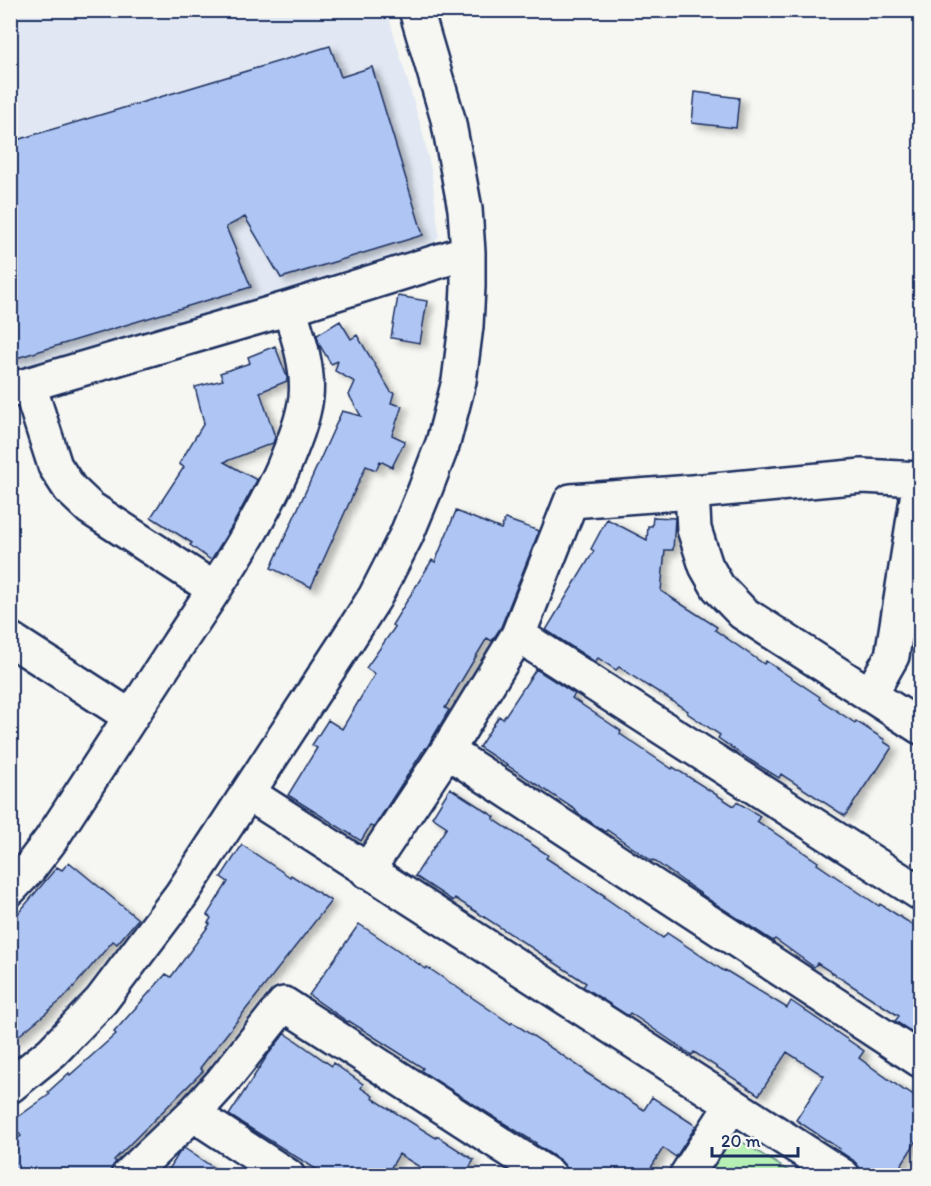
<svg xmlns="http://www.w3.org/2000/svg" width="931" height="1186" font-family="Itim,sans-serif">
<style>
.built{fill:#e1e8f3}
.green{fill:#b6f0b4;stroke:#689089;stroke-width:1.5}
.building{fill:#afc6f4;stroke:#1b2f5e;stroke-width:1.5;filter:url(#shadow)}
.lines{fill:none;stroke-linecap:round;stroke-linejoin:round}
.minor-casing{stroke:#1b2f5e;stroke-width:38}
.minor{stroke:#f6f6f2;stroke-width:33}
</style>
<defs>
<filter id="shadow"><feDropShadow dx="6" dy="4" stdDeviation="3" flood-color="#0004"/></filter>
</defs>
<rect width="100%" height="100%" fill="#f6f6f2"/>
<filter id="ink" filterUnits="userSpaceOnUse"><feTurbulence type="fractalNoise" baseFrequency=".0167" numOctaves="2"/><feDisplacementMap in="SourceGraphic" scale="12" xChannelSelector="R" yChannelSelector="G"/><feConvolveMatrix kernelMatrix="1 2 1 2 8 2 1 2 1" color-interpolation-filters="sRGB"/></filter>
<g filter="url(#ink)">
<path class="built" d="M 11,11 L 387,11 L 422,130 L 432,175 L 439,236 L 431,247 L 11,373 Z"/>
<path class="green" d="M 724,1138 L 736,1138 L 795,1175 L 700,1176 Z"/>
<path class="building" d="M 330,46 L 341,77 L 372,67 L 423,235 L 281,278 L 245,217 L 226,227 L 251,287 L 10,360 L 10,142 Z
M 695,92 L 739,98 L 736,128 L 692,123 Z
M 398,296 L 427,301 L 420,343 L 391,338 Z
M 340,321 L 351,339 L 357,335 L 391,392 L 394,393 L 391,403 L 402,406 L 392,435 L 405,441 L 392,467 L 380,461 L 376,470 L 366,466 L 311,587 L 271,568 L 342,411 L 361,416 L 349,395 L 355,382 L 335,371 L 338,361 L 331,364 L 319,344 L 317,335 Z
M 275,346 L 287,377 L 287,381 L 260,392 L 275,437 L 273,443 L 224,462 L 257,480 L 232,526 L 211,560 L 190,545 L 192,543 L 151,517 L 184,467 L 179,464 L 204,423 L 195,387 L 223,380 L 220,373 L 250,363 L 248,357 Z
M 456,511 L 501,529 L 505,519 L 539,531 L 501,627 L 492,641 L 487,638 L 445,708 L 449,710 L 426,749 L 425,748 L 374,827 L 370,826 L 361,841 L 288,795 L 317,748 L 312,745 L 328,720 L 342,729 L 375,674 L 366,668 L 395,627 L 392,625 L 432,560 L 435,562 Z
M 653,517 L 675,518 L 673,550 L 665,550 L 661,591 L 717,627 L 715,630 L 764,664 L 766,661 L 820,697 L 819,699 L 855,723 L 856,721 L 885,740 L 884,742 L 892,747 L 876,772 L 875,771 L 845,816 L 781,774 L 779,778 L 750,760 L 718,738 L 720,735 L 687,713 L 688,711 L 649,686 L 649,687 L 619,667 L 616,670 L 598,658 L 595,662 L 546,630 L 594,551 L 591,549 L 607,519 L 647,540 L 648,526 L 652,526 Z
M 536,669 L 575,694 L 572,698 L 621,731 L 620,734 L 672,769 L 673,767 L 734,806 L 737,802 L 760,816 L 757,821 L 818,862 L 817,864 L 879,906 L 880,904 L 921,930 L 921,1038 L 895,1021 L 899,1016 L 817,963 L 814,967 L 775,939 L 773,941 L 714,903 L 653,860 L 652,861 L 607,830 L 605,832 L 575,811 L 576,810 L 479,747 L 499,716 L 503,719 Z
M 450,788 L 495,817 L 493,819 L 548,855 L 546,858 L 605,896 L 604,897 L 663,938 L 667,933 L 724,971 L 725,970 L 787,1008 L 791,1001 L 864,1051 L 859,1058 L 905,1091 L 906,1090 L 921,1100 L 921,1134 L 894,1176 L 871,1176 L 860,1168 L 853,1160 L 839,1151 L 840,1149 L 796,1120 L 824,1076 L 787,1052 L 759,1095 L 694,1052 L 692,1055 L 630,1013 L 628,1016 L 583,987 L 586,983 L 455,898 L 453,901 L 415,876 L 447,827 L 432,817 Z
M 242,845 L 290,877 L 291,875 L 331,901 L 200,1068 L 203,1071 L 114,1160 L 116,1162 L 110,1172 L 105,1176 L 10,1176 L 10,1144 L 21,1136 L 11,1122 L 50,1094 L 48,1092 L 69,1073 L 70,1075 L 116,1034 L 114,1032 L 166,974 L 171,977 L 210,924 L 208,923 L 211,918 L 207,915 L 228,882 L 221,877 Z
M 69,862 L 138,919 L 117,944 L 113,941 L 64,998 L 10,1043 L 10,923 L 57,867 L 62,870 Z
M 359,924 L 426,969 L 427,967 L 511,1024 L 512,1022 L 586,1071 L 585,1072 L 644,1110 L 652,1097 L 696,1126 L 676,1157 L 663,1148 L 646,1176 L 574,1176 L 568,1171 L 566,1167 L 560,1160 L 535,1144 L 536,1143 L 502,1122 L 421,1071 L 423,1068 L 349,1021 L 348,1022 L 309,995 Z
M 285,1033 L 332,1066 L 333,1063 L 363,1084 L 361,1088 L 373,1096 L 372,1098 L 436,1138 L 437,1136 L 474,1160 L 464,1176 L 434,1176 L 399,1154 L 386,1176 L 327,1176 L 229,1115 L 267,1056 Z
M 184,1148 L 226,1176 L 165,1176 L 179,1153 Z"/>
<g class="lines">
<defs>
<path id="minor" d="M 29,385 L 55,466 L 70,489 L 90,508 L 214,589
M 10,390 L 289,308 L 468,252
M 692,492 L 694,529 L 706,566 L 718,587 L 743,613 L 920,727
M 518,635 L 920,893
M 10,639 L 131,717
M 870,695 L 892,656 L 920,480
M 447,751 L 920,1060
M 248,793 L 843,1176
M 367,871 L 447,751 L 518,635 L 571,501 L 692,492 L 862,476 L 920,479
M 10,889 L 28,870 L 50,841 C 92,776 134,711 177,646 C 215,588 256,530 284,466 C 293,444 303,421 306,397 C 309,367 298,336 289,308
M 10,1086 L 52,1052 L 101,1001 L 181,895 L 345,644 L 375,597 L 406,536 L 425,490 L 443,443 L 459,381 L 466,326 L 468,287 L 468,252 L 465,209 L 448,119 L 416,10
M 193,1114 L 288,1176
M 128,1176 L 193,1114 L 222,1082 L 284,1004 L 550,1176
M 686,1176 L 732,1105"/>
</defs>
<use href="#minor" class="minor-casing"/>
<use href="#minor" class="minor"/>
</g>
</g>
<rect width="931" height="1186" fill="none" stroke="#f6f6f2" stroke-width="36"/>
<rect x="18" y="18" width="895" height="1150" fill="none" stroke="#1b2f5e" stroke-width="2" filter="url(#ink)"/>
<path d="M712 1147v9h86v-9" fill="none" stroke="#1b2f5e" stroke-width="3"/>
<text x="721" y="1147" font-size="18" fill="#1b2f5e" stroke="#f6f6f2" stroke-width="4.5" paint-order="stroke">20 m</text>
</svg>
